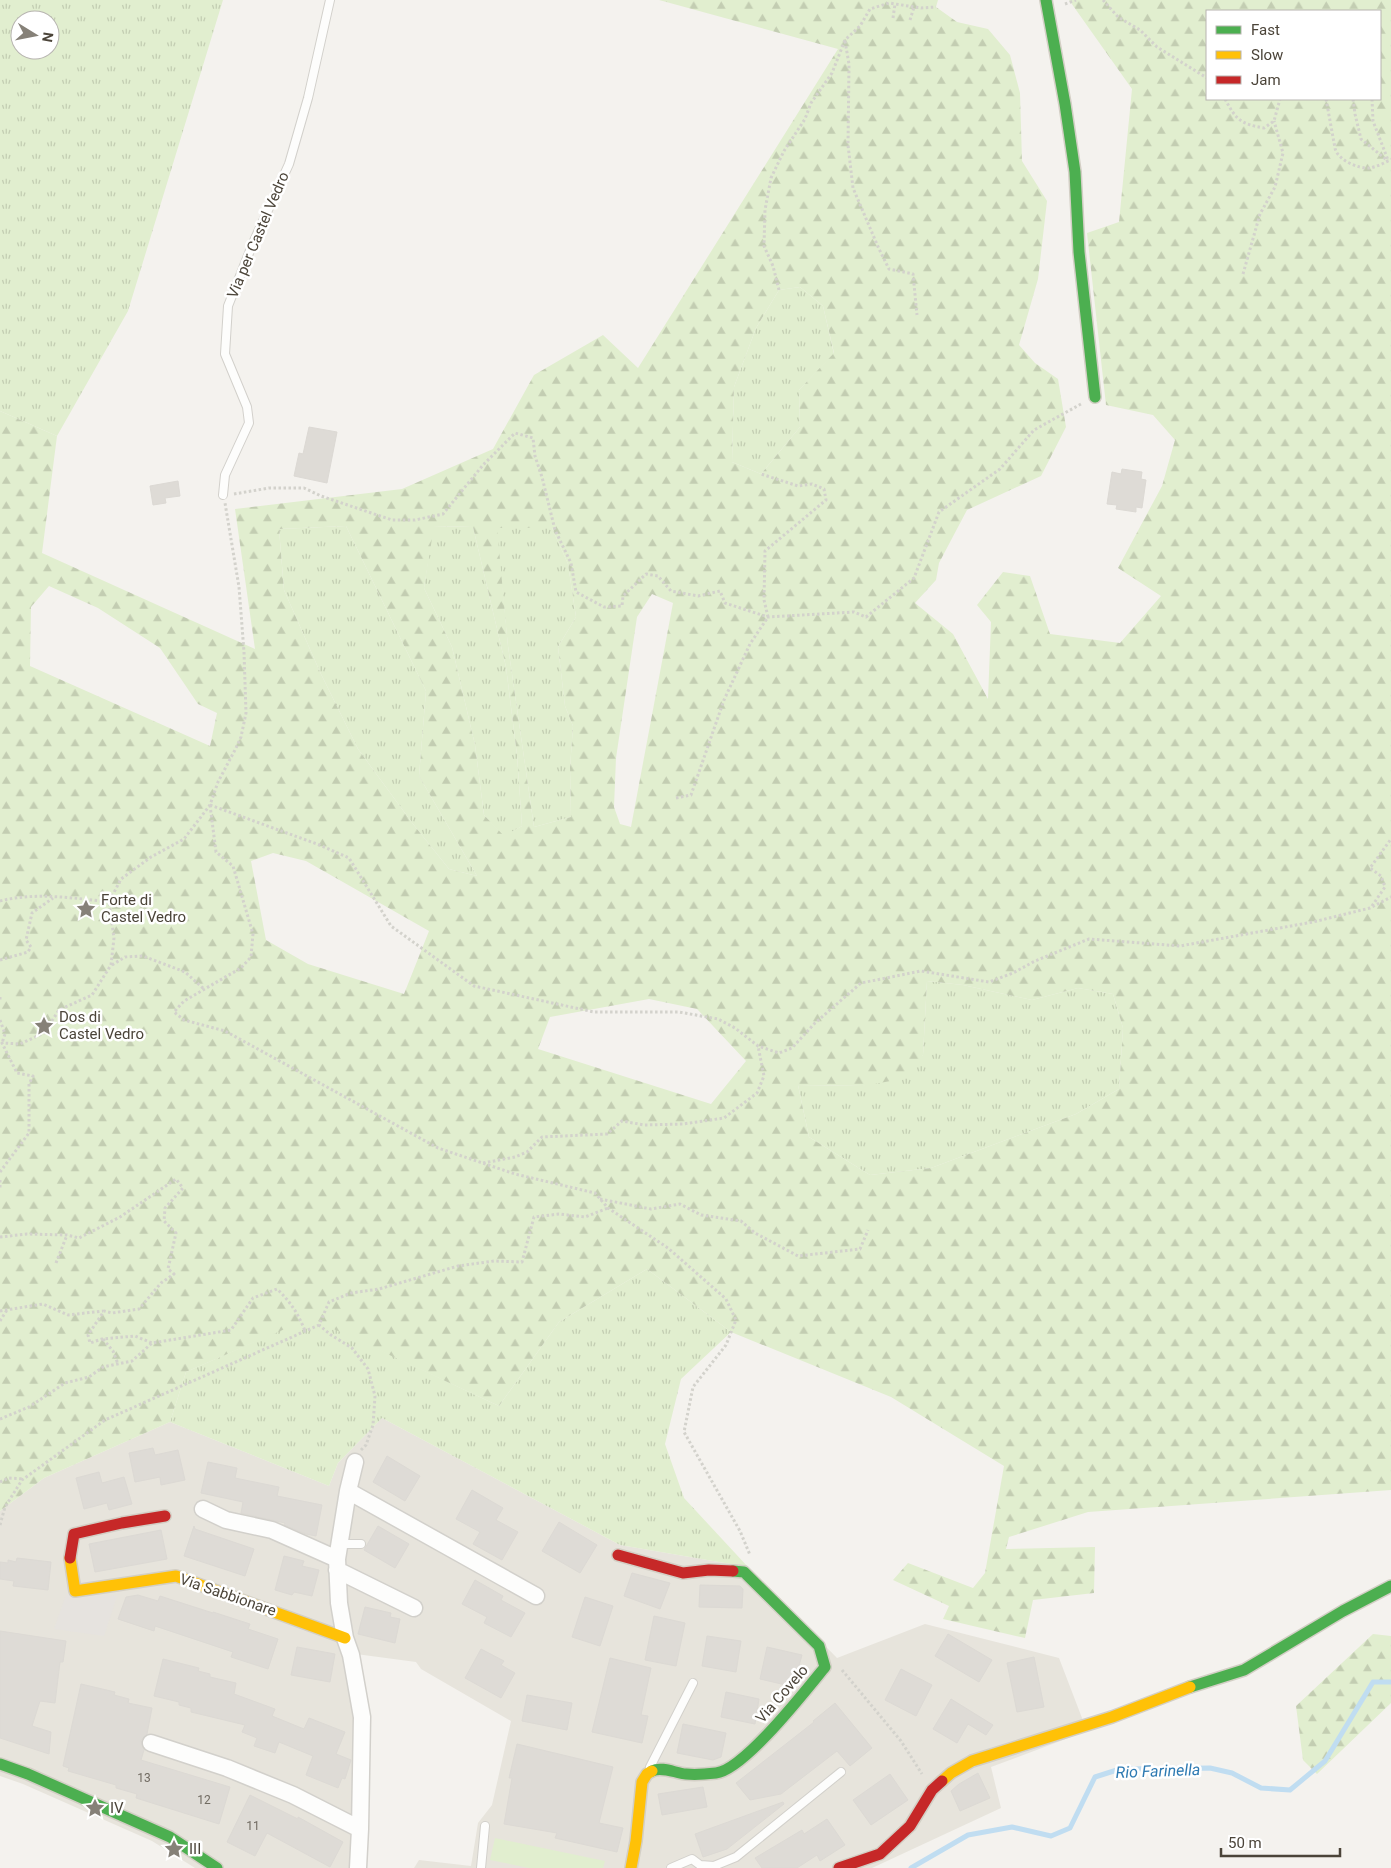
<svg xmlns="http://www.w3.org/2000/svg" width="1391" height="1868" font-family="Roboto,sans-serif">
<style>
.residential{fill:#e7e4dc}
.grass{fill:url(#grass-tufts);fill-rule:evenodd}
.forest{fill:url(#forest-firs);fill-rule:evenodd}
.park{fill:#e1eecf}
.parking{fill:#e6e3df}
.lines{fill:none;stroke-linecap:round;stroke-linejoin:round}
.stream{stroke:#c0ddf1;stroke-width:5}
.building{fill:#dedbd6;stroke:#dcd9d4}
.lane-casing{stroke:#d2d0cb;stroke-width:10}
.street-casing{stroke:#d2d0cb;stroke-width:19}
.fast-casing{stroke:#d3cfc5;stroke-width:14}
.slow-casing{stroke:#d3cfc5;stroke-width:14}
.jam-casing{stroke:#d3cfc5;stroke-width:14}
.path{stroke:#d3d2cc;stroke-width:3;stroke-dasharray:2.5 2.5;stroke-linecap:butt}
.lane{stroke:#fdfdfc;stroke-width:8}
.street{stroke:#fdfdfc;stroke-width:16}
.fast{stroke:#4caf50;stroke-width:11}
.slow{stroke:#ffc107;stroke-width:11}
.jam{stroke:#c62828;stroke-width:11}
.labels{text-anchor:middle;dominant-baseline:central;stroke-width:5;stroke-linejoin:round;paint-order:stroke}
.number-label{font-size:12px;fill:#706a61}
.street-label{font-size:15px;fill:#4b4439;stroke:#fff}
.poi-label{font-size:15px;fill:#4b4439;stroke:#fff;text-anchor:start}
.water-label{font-size:16px;font-style:italic;fill:#2e7ab2;stroke:#fff}
</style>
<defs>
<pattern id="grass-tufts" width="24" height="20" patternUnits="userSpaceOnUse" patternTransform="scale(1.25)"><rect width="24" height="20" fill="#e1eecf"/><path d="M3 7l-1-3M5 7V3M7 7l1-3M15 17l-1-3M17 17v-4M19 17l1-3" fill="none" stroke="#c3cdb2"/></pattern>
<pattern id="forest-firs" width="22" height="20" patternUnits="userSpaceOnUse" patternTransform="scale(1.25)"><rect width="22" height="20" fill="#e1eecf"/><path d="M5 1l3.5 6h-7zM16 11l3.5 6h-7z" fill="#c3cdb2"/></pattern>
</defs>
<rect width="100%" height="100%" fill="#f4f2ee"/>
<path class="residential" d="M 382,1418 L 620,1545 L 748,1567 L 837,1658 L 925,1624 L 1059,1658 L 1087,1731 L 991,1767 L 1001,1808 L 872,1868 L 414,1868 L 419,1860 L 471,1866 L 478,1823 L 492,1805 L 511,1721 L 421,1669 L 416,1662 L 356,1654 L 365,1868 L 195,1868 L 152,1841 L 23,1784 L 0,1776 L 0,1511 L 44,1478 L 170,1422 L 329,1486 L 338,1463 Z"/>
<path class="grass" d="M 0,0 L 223,0 L 128,311 L 57,436 L 0,411 ZM 20,20 L 50,20 L 50,50 L 20,50 Z
M 800,287 L 823,306 L 834,354 L 799,390 L 800,427 L 761,474 L 732,462 L 734,387 L 756,328 L 779,290 Z
M 346,526 L 426,691 L 419,776 L 477,876 L 449,869 L 413,824 L 358,749 L 320,672 L 284,590 L 279,529 Z
M 433,526 L 473,527 L 506,667 L 517,755 L 522,826 L 504,837 L 484,815 L 475,745 L 452,647 L 424,588 Z
M 496,528 L 552,528 L 568,564 L 576,617 L 558,647 L 565,706 L 573,726 L 570,768 L 571,817 L 534,827 L 508,646 Z
M 927,981 L 963,985 L 1032,1000 L 1078,988 L 1113,994 L 1123,1028 L 1119,1089 L 1076,1114 L 931,1168 L 870,1175 L 809,1137 L 798,1085 L 863,1086 L 923,1055 Z
M 647,1269 L 731,1332 L 681,1379 L 665,1444 L 684,1498 L 748,1567 L 620,1545 L 382,1418 L 338,1463 L 329,1486 L 170,1422 L 186,1372 L 310,1317 L 499,1406 L 559,1322 Z"/>
<path class="forest" d="M 659,0 L 938,0 L 936,7 L 957,22 L 988,29 L 1010,55 L 1020,93 L 1022,161 L 1047,201 L 1038,279 L 1019,345 L 1035,363 L 1058,379 L 1066,427 L 1041,476 L 967,510 L 939,563 L 936,580 L 915,603 L 953,634 L 988,699 L 991,622 L 977,605 L 1003,572 L 1030,576 L 1050,634 L 1120,643 L 1161,596 L 1118,568 L 1162,486 L 1175,440 L 1153,415 L 1106,405 L 1087,233 L 1119,222 L 1132,89 L 1069,0 L 1391,0 L 1391,1490 L 1088,1512 L 1009,1537 L 1006,1549 L 1095,1547 L 1094,1593 L 1033,1600 L 1025,1638 L 943,1619 L 949,1606 L 893,1580 L 908,1563 L 973,1588 L 985,1573 L 1004,1466 L 891,1397 L 731,1332 L 647,1269 L 559,1322 L 499,1406 L 310,1318 L 186,1372 L 170,1422 L 44,1478 L 0,1511 L 0,411 L 57,436 L 42,553 L 255,649 L 235,509 L 402,489 L 493,449 L 534,375 L 603,335 L 638,368 L 838,49 ZM 1207,11 L 1380,11 L 1380,99 L 1207,99 ZM 800,287 L 823,306 L 834,353 L 799,390 L 800,427 L 761,474 L 732,462 L 734,387 L 756,328 L 779,290 ZM 346,526 L 426,691 L 419,776 L 477,876 L 449,869 L 413,824 L 358,749 L 320,672 L 284,590 L 279,529 ZM 434,526 L 473,527 L 506,667 L 517,755 L 522,826 L 504,836 L 484,815 L 475,745 L 452,647 L 424,588 ZM 497,528 L 552,528 L 568,564 L 576,617 L 558,647 L 565,706 L 573,726 L 570,768 L 571,817 L 534,827 L 508,646 ZM 49,586 L 98,608 L 160,648 L 198,704 L 217,713 L 210,746 L 30,666 L 31,607 ZM 652,594 L 673,603 L 631,827 L 620,824 L 614,807 L 616,758 L 637,617 ZM 273,853 L 306,861 L 429,931 L 404,994 L 308,964 L 266,940 L 251,861 ZM 927,981 L 963,985 L 1032,1000 L 1078,988 L 1113,994 L 1123,1028 L 1119,1089 L 1076,1114 L 931,1168 L 870,1175 L 809,1137 L 798,1085 L 863,1086 L 896,1080 L 923,1055 ZM 649,999 L 697,1009 L 746,1061 L 711,1104 L 538,1049 L 550,1017 Z
M 1373,1634 L 1391,1636 L 1391,1703 L 1317,1774 L 1303,1760 L 1296,1706 Z"/>
<path class="park" d="M 495,1838 L 605,1861 L 603,1868 L 529,1868 L 490,1860 Z"/>
<path class="parking" d="M 66,1595 L 117,1596 L 104,1636 L 54,1629 Z"/>
<g class="lines">
<path class="stream" d="M 911,1868 L 968,1835 L 1012,1827 L 1051,1836 L 1070,1828 L 1095,1777 L 1120,1769 L 1210,1768 L 1232,1773 L 1261,1788 L 1290,1790 L 1325,1761 L 1373,1682 L 1391,1682"/>
</g>
<path class="building" d="M 309,427 L 337,432 L 327,483 L 294,476 L 299,453 L 303,454 Z
M 1122,469 L 1142,472 L 1141,479 L 1146,480 L 1142,508 L 1136,507 L 1136,512 L 1116,509 L 1117,505 L 1107,504 L 1112,472 L 1121,474 Z
M 178,481 L 180,496 L 165,498 L 166,503 L 153,505 L 150,486 Z
M 153,1448 L 155,1455 L 178,1450 L 185,1480 L 161,1485 L 160,1477 L 135,1482 L 129,1453 Z
M 387,1456 L 420,1476 L 405,1501 L 373,1482 Z
M 208,1462 L 237,1468 L 235,1478 L 279,1487 L 277,1496 L 322,1505 L 316,1536 L 306,1534 L 284,1525 L 285,1523 L 241,1513 L 243,1502 L 201,1493 Z
M 99,1472 L 102,1483 L 124,1477 L 132,1504 L 109,1510 L 107,1503 L 84,1509 L 76,1478 Z
M 472,1490 L 503,1508 L 496,1520 L 518,1532 L 502,1560 L 473,1544 L 480,1532 L 456,1519 Z
M 559,1522 L 597,1545 L 580,1573 L 542,1551 Z
M 194,1526 L 195,1529 L 254,1549 L 245,1576 L 184,1556 Z
M 378,1526 L 409,1544 L 395,1568 L 364,1550 Z
M 161,1530 L 167,1559 L 95,1572 L 89,1544 Z
M 284,1556 L 304,1561 L 302,1566 L 319,1570 L 312,1596 L 294,1592 L 292,1595 L 275,1590 Z
M 17,1558 L 51,1562 L 48,1590 L 13,1586 L 14,1581 L 0,1579 L 0,1562 L 8,1563 L 8,1560 L 16,1562 Z
M 632,1573 L 670,1583 L 660,1609 L 624,1596 Z
M 475,1580 L 503,1596 L 501,1600 L 525,1613 L 511,1637 L 484,1623 L 487,1617 L 462,1604 Z
M 700,1585 L 740,1586 L 743,1589 L 742,1608 L 699,1607 Z
M 138,1595 L 158,1601 L 160,1596 L 213,1613 L 213,1612 L 250,1624 L 248,1629 L 278,1639 L 268,1669 L 231,1657 L 233,1652 L 155,1626 L 154,1631 L 118,1619 L 126,1597 Z
M 585,1597 L 613,1606 L 600,1646 L 572,1637 Z
M 365,1607 L 391,1613 L 390,1617 L 400,1619 L 395,1643 L 358,1634 Z
M 654,1616 L 685,1623 L 676,1666 L 645,1660 Z
M 0,1631 L 66,1641 L 63,1662 L 60,1662 L 55,1703 L 40,1701 L 32,1726 L 51,1732 L 49,1754 L 0,1738 Z
M 948,1634 L 992,1660 L 979,1682 L 935,1656 Z
M 707,1636 L 741,1641 L 736,1672 L 702,1666 Z
M 297,1647 L 335,1654 L 330,1682 L 291,1675 Z
M 767,1647 L 802,1655 L 796,1677 L 792,1676 L 790,1686 L 760,1679 Z
M 481,1649 L 504,1661 L 501,1665 L 515,1673 L 501,1698 L 465,1678 Z
M 1034,1657 L 1044,1707 L 1017,1712 L 1007,1663 Z
M 610,1658 L 651,1668 L 641,1715 L 648,1716 L 642,1743 L 592,1732 Z
M 163,1659 L 199,1668 L 198,1671 L 210,1674 L 210,1677 L 236,1683 L 234,1694 L 275,1709 L 272,1716 L 304,1729 L 309,1718 L 345,1732 L 336,1754 L 351,1760 L 345,1779 L 342,1778 L 338,1788 L 306,1775 L 313,1756 L 279,1742 L 275,1753 L 254,1746 L 257,1738 L 242,1732 L 245,1725 L 191,1712 L 191,1708 L 179,1705 L 179,1702 L 154,1696 Z
M 901,1669 L 932,1685 L 916,1716 L 885,1700 Z
M 81,1684 L 115,1692 L 114,1695 L 129,1699 L 128,1703 L 152,1708 L 147,1734 L 141,1740 L 144,1750 L 141,1760 L 230,1787 L 219,1824 L 136,1798 L 137,1794 L 116,1788 L 116,1785 L 68,1771 L 69,1768 L 63,1766 Z
M 726,1692 L 759,1699 L 755,1724 L 721,1717 Z
M 527,1695 L 572,1703 L 567,1730 L 522,1721 Z
M 951,1699 L 993,1725 L 986,1735 L 968,1724 L 957,1743 L 933,1729 Z
M 835,1703 L 872,1748 L 850,1766 L 837,1751 L 781,1794 L 750,1800 L 736,1783 L 814,1722 L 813,1721 Z
M 683,1724 L 726,1733 L 721,1757 L 713,1760 L 677,1753 Z
M 517,1744 L 613,1767 L 599,1823 L 623,1828 L 617,1852 L 555,1838 L 557,1833 L 504,1824 L 512,1778 L 509,1778 Z
M 978,1773 L 990,1798 L 960,1811 L 951,1791 L 959,1784 Z
M 890,1774 L 908,1800 L 871,1825 L 853,1800 Z
M 703,1787 L 707,1807 L 662,1815 L 658,1794 Z
M 250,1795 L 298,1819 L 298,1817 L 343,1842 L 330,1867 L 267,1833 L 255,1856 L 227,1842 Z
M 783,1802 L 784,1804 L 727,1849 L 703,1857 L 695,1834 Z
M 827,1819 L 845,1845 L 820,1861 L 817,1855 L 797,1868 L 762,1868 L 755,1858 L 802,1830 L 804,1834 Z"/>
<g class="lines">
<defs>
<path id="lane" d="M 223,495 L 225,475 L 249,423 L 247,407 L 225,354 L 228,306 L 253,243 L 289,164 L 308,98 L 330,0
M 340,1544 L 361,1544
M 650,1767 L 693,1683
M 481,1868 L 485,1826
M 671,1868 L 692,1859 L 700,1865 L 714,1866 L 736,1857 L 841,1772"/>
<path id="street" d="M 355,1462 L 348,1491 L 337,1559 L 339,1603 L 345,1638 L 351,1655 L 362,1717 L 360,1829 L 358,1868
M 348,1491 L 536,1596
M 203,1509 L 226,1520 L 272,1530 L 337,1559
M 337,1570 L 414,1608
M 151,1743 L 227,1768 L 293,1795 L 360,1829"/>
<path id="fast" d="M 1046,0 L 1065,104 L 1075,172 L 1079,252 L 1095,397
M 1190,1687 L 1244,1670 L 1343,1611 L 1391,1586
M 0,1764 L 28,1774 L 170,1837 L 217,1868
M 652,1771 C 662,1766 675,1773 686,1774 C 696,1775 707,1774 716,1773 C 744,1770 806,1690 825,1667 L 819,1646 L 744,1572 L 733,1571"/>
<path id="slow" d="M 70,1558 L 75,1591 L 176,1576 L 345,1638
M 942,1781 L 951,1773 L 972,1761 L 1112,1717 L 1190,1687
M 631,1868 L 636,1841 L 642,1782 L 647,1774 L 652,1771"/>
<path id="jam" d="M 618,1555 L 683,1573 L 709,1570 L 733,1571
M 70,1558 L 74,1534 L 122,1523 L 165,1516
M 839,1868 L 880,1854 L 910,1826 L 932,1790 L 942,1781"/>
</defs>
<use href="#lane" class="lane-casing"/>
<use href="#street" class="street-casing"/>
<use href="#fast" class="fast-casing"/>
<use href="#slow" class="slow-casing"/>
<use href="#jam" class="jam-casing"/>
<path class="path" d="M 1103,0 L 1118,17 L 1140,30 L 1157,47 L 1207,78
M 1065,4 L 1076,0
M 893,18 L 895,4
M 910,20 L 914,7
M 845,41 L 849,64 L 848,145 L 853,188 L 879,249 L 889,269 L 913,274 L 917,315
M 1225,99 C 1236,120 1241,124 1264,128 L 1274,121 L 1280,99
M 1326,99 C 1329,115 1332,132 1335,148 C 1337,160 1359,169 1369,168 C 1376,167 1385,163 1391,159
M 1353,99 L 1355,114 L 1361,139 L 1388,161
M 1372,99 L 1373,121 L 1388,160
M 1243,274 L 1260,214 L 1275,187 L 1283,153 L 1274,121
M 779,290 L 773,266 L 764,246 L 765,210 L 771,178 L 784,151 L 805,119 L 811,103 L 832,73 L 845,40 L 860,26 L 870,9 L 889,3 L 921,8 L 936,7
M 234,494 L 269,488 L 304,488 L 321,496 L 392,520 L 415,520 L 443,514 L 483,465 L 515,433 L 533,438 L 535,456 L 542,477 L 555,530 L 571,563 L 576,592 L 604,607 L 622,606 L 623,596 L 646,574 L 658,576 L 671,591 L 698,596 L 720,591 L 725,603 L 768,617 L 854,612 L 866,617 L 914,578 L 939,512 L 1000,469 L 1034,430 L 1081,404
M 676,798 L 691,795 L 724,700 L 750,644 L 768,617 L 764,600 L 765,551 L 826,500 L 824,489 L 812,484 L 798,486 L 761,474
M 210,805 L 216,852 L 233,866 L 253,934 L 251,957 L 241,968 L 184,1001 L 174,1012 L 184,1020 L 225,1031 L 438,1148 L 515,1174 L 595,1193 L 608,1208 L 668,1248 L 726,1299 L 736,1320 L 726,1345 L 693,1387 L 684,1432 L 740,1531 L 750,1555
M 210,805 L 317,844 L 349,858 L 391,926 L 474,986 L 594,1012 L 679,1012 L 718,1019 L 735,1028 L 758,1046 L 779,1053 L 792,1048 L 815,1023 L 861,983 L 921,971 L 989,982 L 1013,973 L 1035,961 L 1089,939 L 1180,946 L 1313,922 L 1370,908 L 1391,897
M 0,901 C 35,892 74,898 109,902
M 1372,906 L 1385,887 L 1381,876 L 1370,868 L 1391,839
M 0,960 L 28,952 L 31,947 L 26,940 L 32,913 L 53,898
M 112,965 L 125,957 L 143,956 L 185,972 L 204,989
M 0,997 L 0,1001
M 0,1020 L 5,1034 L 2,1043
M 483,1163 L 515,1157 L 527,1152 L 542,1137 L 607,1134 L 622,1121 L 644,1125 L 683,1124 L 724,1118 L 757,1093 L 764,1076 L 758,1046
M 0,1172 L 29,1133 L 29,1084 L 33,1076 L 17,1073 L 2,1043 L 20,1044 L 44,1033 L 59,1010 L 92,995 L 111,965 L 114,938 L 109,902 L 121,879 L 151,857 L 184,839 L 210,805 L 218,782 L 236,748 L 241,737 L 246,713 L 244,652 L 239,587 L 225,503
M 0,1180 L 0,1190
M 600,1199 L 651,1209 L 680,1204 L 701,1215 L 741,1221 L 755,1233 L 798,1256 L 860,1249 L 868,1230
M 0,1237 L 27,1234 L 67,1235 L 79,1238 L 120,1217 L 176,1179 L 183,1188 L 165,1208 L 164,1221 L 176,1233 L 168,1269 L 174,1274 L 161,1283 L 139,1309 L 112,1313 L 104,1311 L 88,1335 L 90,1343 L 102,1339 L 135,1336 L 152,1343
M 56,1263 L 67,1235
M 0,1311 L 43,1304 L 68,1315 L 103,1311
M 0,1321 L 7,1310
M 103,1339 L 113,1351 L 118,1364
M 0,1419 L 29,1407 L 65,1383 L 89,1377 L 103,1367 L 132,1361 L 152,1343 L 231,1330 L 253,1298 L 277,1289 C 290,1301 299,1315 305,1331
M 361,1450 L 366,1445 L 373,1425 L 375,1396 L 368,1369 L 352,1348 L 331,1335 L 319,1325 L 329,1302 L 351,1293 L 379,1289 L 458,1266 L 494,1261 L 522,1262 L 534,1217 L 559,1214 L 585,1217 L 608,1208
M 0,1482 L 9,1478 L 24,1479
M 0,1525 L 5,1507 L 22,1480 L 105,1420 L 319,1325
M 842,1670 L 901,1741 L 922,1774"/>
<use href="#lane" class="lane"/>
<use href="#street" class="street"/>
<use href="#fast" class="fast"/>
<use href="#slow" class="slow"/>
<use href="#jam" class="jam"/>
</g>
<defs>
<symbol id="sight-bare" viewBox="-9 -9 18 18"><path d="M0-6L1.8-2.2L6-1.7L2.9 1.2L3.7 5.4L0 3.3L-3.7 5.4L-2.9 1.2L-6-1.7L-1.8-2.2Z" fill="#868178" stroke="#fff" stroke-width="2.5" paint-order="stroke"/></symbol>
</defs>
<g fill-rule="evenodd">
<use href="#sight-bare" x="72" y="895" width="28" height="28"/>
<use href="#sight-bare" x="30" y="1012" width="28" height="28"/>
<use href="#sight-bare" x="81" y="1794" width="28" height="28"/>
<use href="#sight-bare" x="160" y="1835" width="28" height="28"/>
</g>
<g class="labels">
<g class="number-label">
<text x="144" y="1778">13</text>
<text x="204" y="1800">12</text>
<text x="253" y="1826">11</text>
</g>
<g class="street-label">
<text transform="translate(258 235) rotate(-67)">Via per Castel Vedro</text>
<text transform="translate(228 1595) rotate(19)">Via Sabbionare</text>
<text transform="translate(782 1694) rotate(-49)">Via Covelo</text>
</g>
<g class="poi-label">
<text x="101" y="900">Forte di<tspan x="101" dy="17">Castel Vedro</tspan></text>
<text x="59" y="1017">Dos di<tspan x="59" dy="17">Castel Vedro</tspan></text>
<text x="110" y="1808">IV</text>
<text x="189" y="1849">III</text>
</g>
<g class="water-label">
<text transform="translate(1158 1771) rotate(-2)">Rio Farinella</text>
</g>
</g>
<rect x="1206" y="10" width="175" height="90" fill="#ffffff" stroke="#b7b4b0"/>
<rect x="1216" y="26" width="25" height="8" fill="#4caf50" stroke="#b7b4b0"/>
<text x="1251" y="35" font-size="15" fill="#4b4439">Fast</text>
<rect x="1216" y="51" width="25" height="8" fill="#ffc107" stroke="#b7b4b0"/>
<text x="1251" y="60" font-size="15" fill="#4b4439">Slow</text>
<rect x="1216" y="76" width="25" height="8" fill="#c62828" stroke="#b7b4b0"/>
<text x="1251" y="85" font-size="15" fill="#4b4439">Jam</text>
<g transform="translate(35 35) rotate(100)"><circle r="24" fill="#ffffff" stroke="#b7b4b0"/>
<path d="M0-4L9 19L0 12L-9 19Z" fill="#868178"/>
<text y="-8" font-size="14" font-weight="bold" text-anchor="middle" fill="#4b4439">N</text>
</g>
<path d="M1221 1848v8h119v-8" fill="none" stroke="#4b4439" stroke-width="2.5"/>
<text x="1228" y="1848" font-size="15" fill="#4b4439" stroke="#ffffff" stroke-width="4" paint-order="stroke">50 m</text>
</svg>
